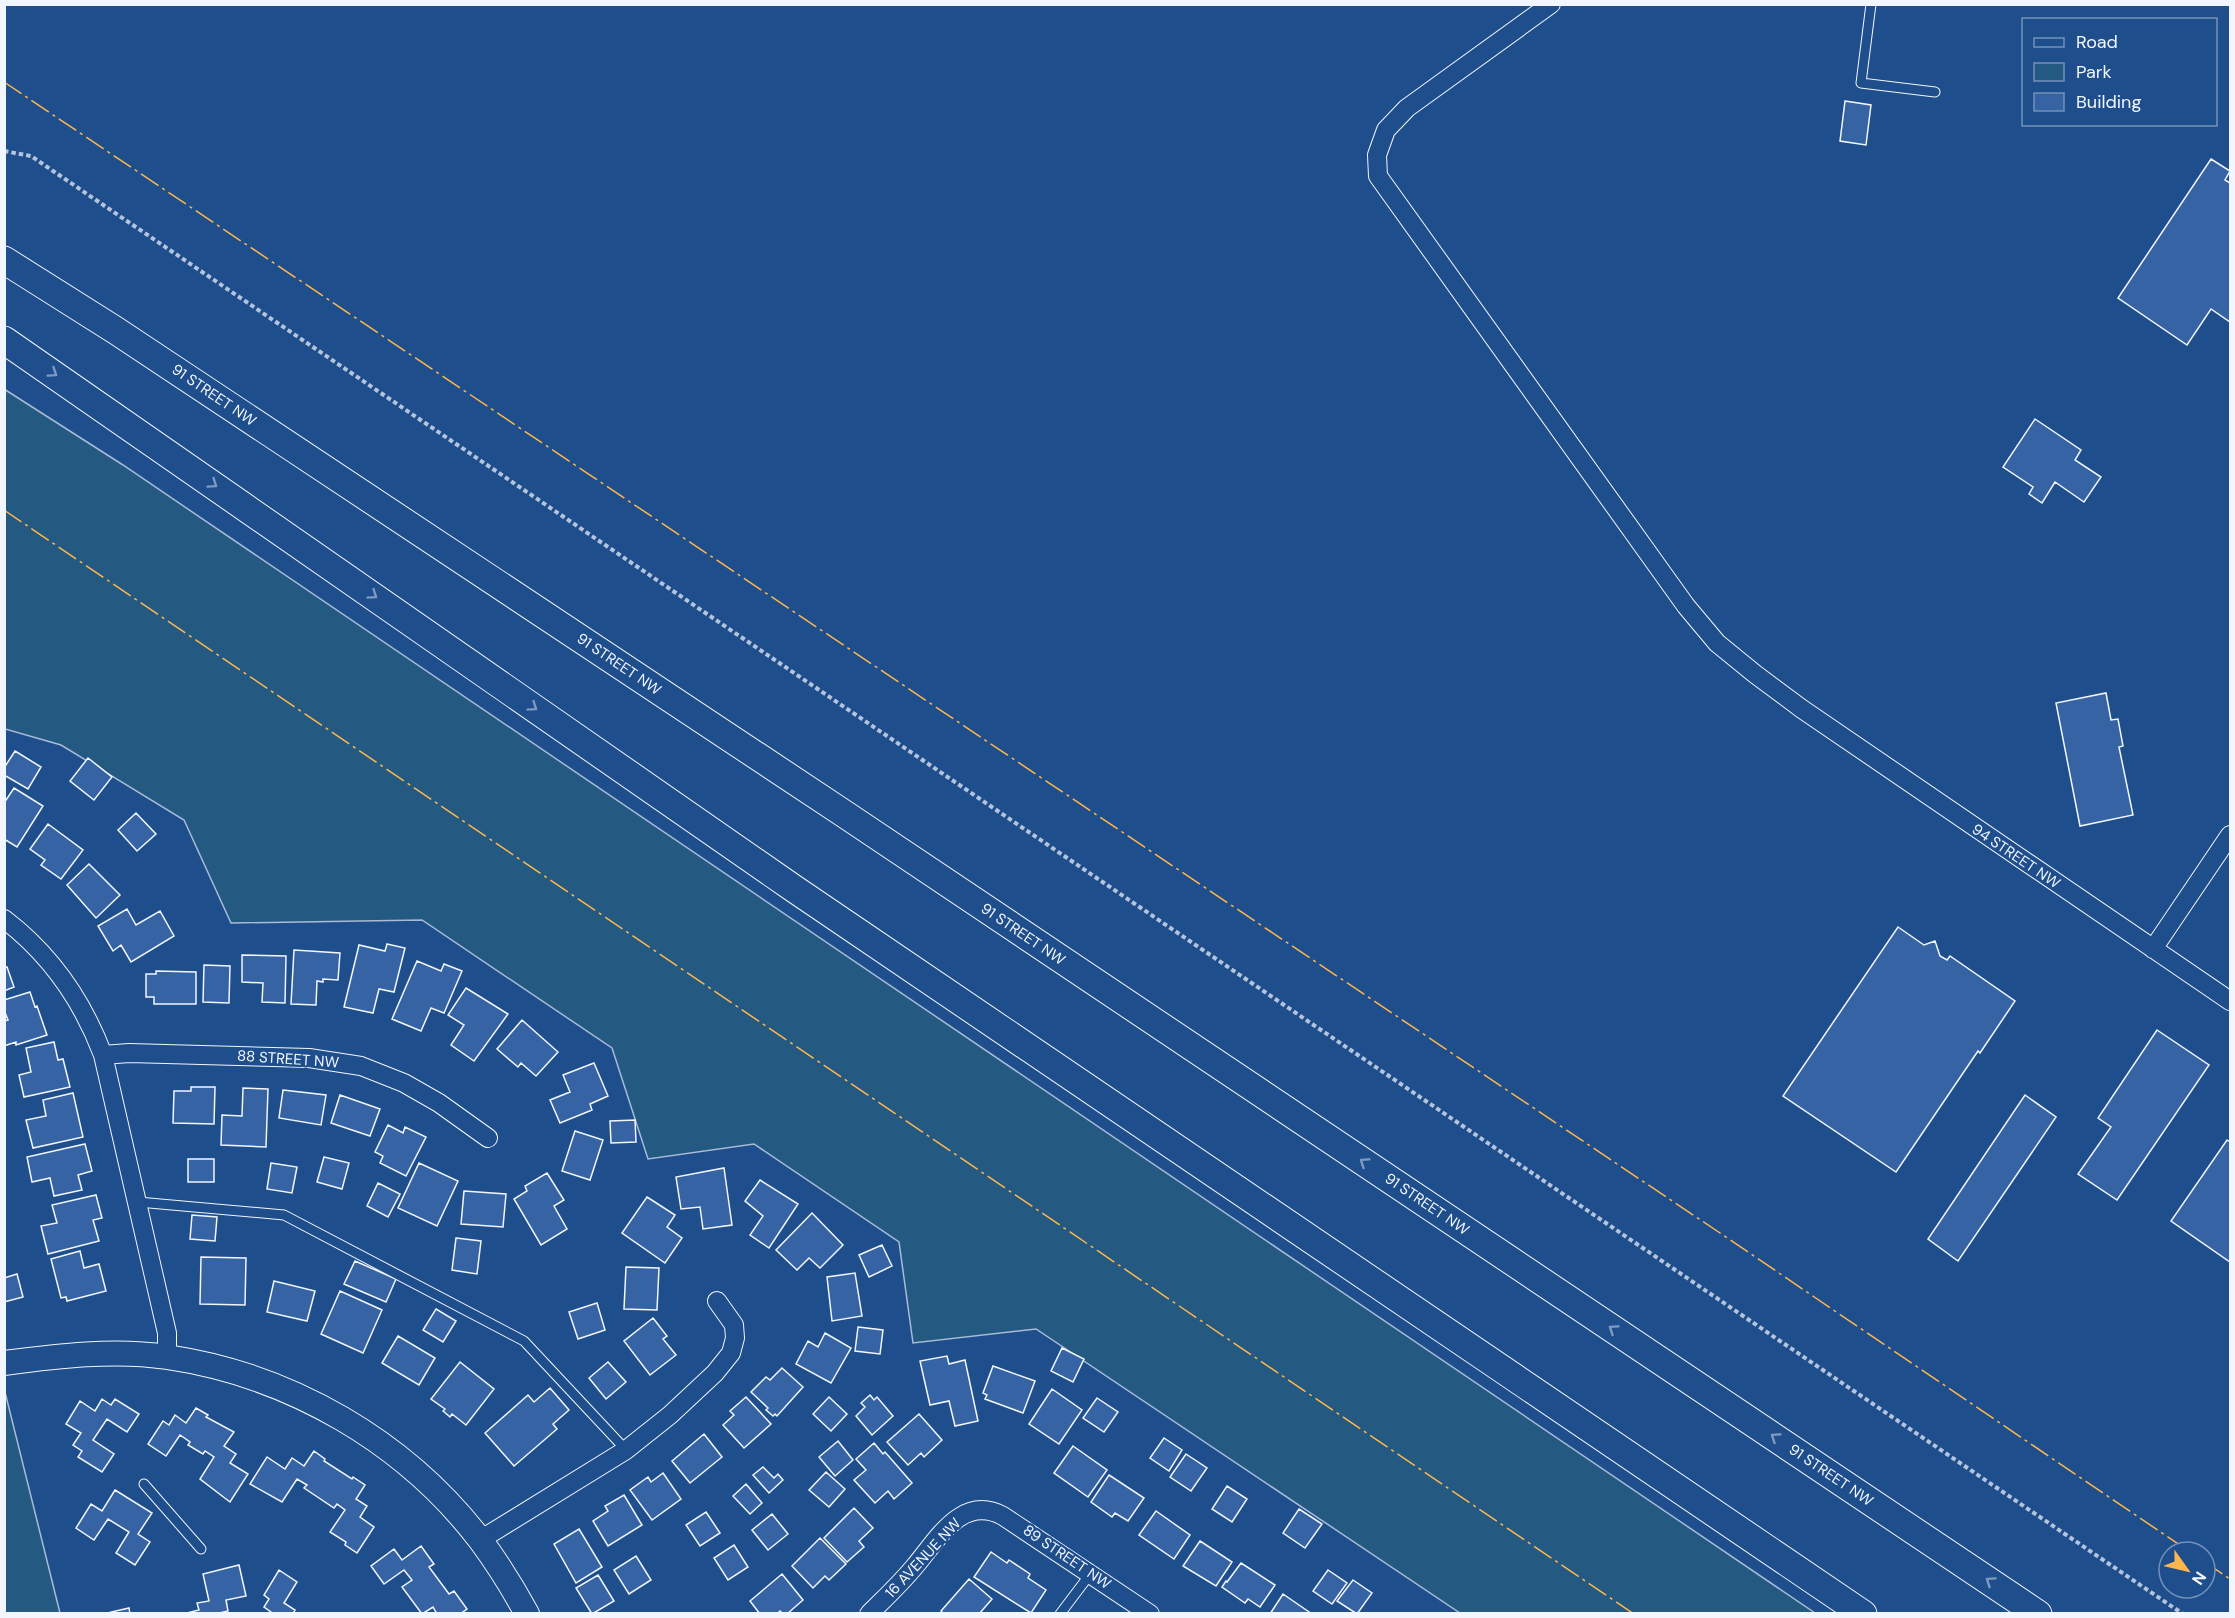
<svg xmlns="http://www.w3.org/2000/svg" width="2235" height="1618" font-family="'DM Sans',sans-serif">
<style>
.green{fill:#245a82;stroke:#a8bbd7;stroke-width:1.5}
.building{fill:#3563a3;stroke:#f2f6ff;stroke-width:1.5}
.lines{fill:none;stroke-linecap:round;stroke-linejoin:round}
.service-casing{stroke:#f2f6ff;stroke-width:11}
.minor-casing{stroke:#f2f6ff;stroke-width:20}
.tertiary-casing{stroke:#f2f6ff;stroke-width:26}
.secondary-casing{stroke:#f2f6ff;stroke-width:29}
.path{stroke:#b3c4dc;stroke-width:4;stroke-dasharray:4.5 3;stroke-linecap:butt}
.service{stroke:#1f4e8c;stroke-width:9}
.minor{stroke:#1f4e8c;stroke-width:18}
.tertiary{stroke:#1f4e8c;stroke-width:24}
.secondary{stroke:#1f4e8c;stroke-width:27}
.power{stroke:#ffb74d;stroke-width:1.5;stroke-dasharray:21 4.5 3 4.5;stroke-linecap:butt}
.oneway{stroke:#7e9ac0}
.labels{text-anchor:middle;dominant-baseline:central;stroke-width:4.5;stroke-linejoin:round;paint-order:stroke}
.street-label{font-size:15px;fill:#f2f6ff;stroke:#1f4e8c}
</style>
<rect width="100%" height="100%" fill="#1f4e8c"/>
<path class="green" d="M 4,389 L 123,465 L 1815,1613 L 1460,1613 L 1036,1329 L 913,1343 L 899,1242 L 754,1144 L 648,1159 L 612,1048 L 422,920 L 231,923 L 184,820 L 61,745 L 5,729 Z
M 4,1392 L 5,1392 L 60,1613 L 5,1613 Z"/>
<path class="building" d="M 1845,101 L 1871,105 L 1866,145 L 1840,141 Z
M 2211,159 L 2230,171 L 2225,180 L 2230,183 L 2230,322 L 2211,309 L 2187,345 L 2118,298 Z
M 2035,419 L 2081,450 L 2075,460 L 2101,477 L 2084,502 L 2055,482 L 2042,503 L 2029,494 L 2033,487 L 2003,467 Z
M 2106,693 L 2111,720 L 2118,719 L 2123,746 L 2119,747 L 2133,815 L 2080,826 L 2056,703 Z
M 15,751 L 41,767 L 28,789 L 4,775 L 4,768 Z
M 88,758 L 112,777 L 94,800 L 70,781 Z
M 14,788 L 43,806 L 17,847 L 4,839 L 4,803 Z
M 136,813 L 156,834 L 137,851 L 118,830 Z
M 48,824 L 83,850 L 61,879 L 41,865 L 45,860 L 30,849 Z
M 89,864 L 120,895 L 96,918 L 67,885 Z
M 127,909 L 136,925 L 160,911 L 174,936 L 131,962 L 121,945 L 113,951 L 98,926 Z
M 1898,927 L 1924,945 L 1935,941 L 1940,956 L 1947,960 L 1950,956 L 2015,1001 L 1980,1053 L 1978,1051 L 1896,1172 L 1783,1096 Z
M 387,944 L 405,948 L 394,992 L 379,989 L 373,1013 L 344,1007 L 359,945 L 385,951 Z
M 294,950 L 340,953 L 338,980 L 323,979 L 323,982 L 317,981 L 316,1005 L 291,1004 Z
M 242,955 L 286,956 L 285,1003 L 262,1002 L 263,983 L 242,982 Z
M 417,961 L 441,971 L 444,964 L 462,971 L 444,1013 L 431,1008 L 421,1031 L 392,1019 Z
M 204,965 L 230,966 L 229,1003 L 203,1002 Z
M 7,967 L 14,987 L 4,991 L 4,968 Z
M 156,971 L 196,972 L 196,1004 L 154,1004 L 154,997 L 146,997 L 146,974 L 156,974 Z
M 466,988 L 508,1014 L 474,1061 L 451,1045 L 464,1025 L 448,1015 Z
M 30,992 L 35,1007 L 37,1006 L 47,1035 L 16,1045 L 16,1042 L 4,1046 L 4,1021 L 8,1020 L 4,1010 L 4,1000 Z
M 522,1020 L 558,1052 L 536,1076 L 521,1063 L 518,1067 L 497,1049 Z
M 2157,1030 L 2209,1065 L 2117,1200 L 2078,1174 L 2111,1127 L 2098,1118 Z
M 54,1042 L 58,1060 L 63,1059 L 70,1087 L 24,1097 L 19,1075 L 31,1072 L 26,1048 Z
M 594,1063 L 608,1096 L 590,1104 L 592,1110 L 560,1123 L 550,1100 L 570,1092 L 563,1075 Z
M 191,1087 L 215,1087 L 214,1124 L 173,1123 L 174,1091 L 191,1091 Z
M 243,1088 L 268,1089 L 266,1147 L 221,1145 L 222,1115 L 242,1116 Z
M 283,1090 L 326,1095 L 321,1125 L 279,1118 Z
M 73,1093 L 83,1137 L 33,1148 L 26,1120 L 46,1116 L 43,1100 Z
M 340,1095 L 380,1109 L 370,1136 L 331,1123 Z
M 2025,1095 L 2056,1117 L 1958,1261 L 1928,1239 Z
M 635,1120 L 636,1142 L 611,1143 L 610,1121 Z
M 388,1125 L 403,1133 L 405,1127 L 426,1137 L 406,1176 L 380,1163 L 383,1156 L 375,1152 Z
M 575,1131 L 603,1140 L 590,1180 L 562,1171 Z
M 2227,1140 L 2230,1142 L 2230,1262 L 2171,1221 Z
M 85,1144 L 92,1171 L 78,1175 L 82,1190 L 54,1196 L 50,1178 L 32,1182 L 27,1157 Z
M 324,1157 L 349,1163 L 342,1189 L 317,1182 Z
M 188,1159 L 214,1159 L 214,1182 L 188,1182 Z
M 271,1163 L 297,1167 L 292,1193 L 267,1189 Z
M 419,1163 L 458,1181 L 437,1226 L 398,1208 Z
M 724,1168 L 732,1225 L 703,1229 L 700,1207 L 681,1209 L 676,1177 Z
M 547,1173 L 564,1200 L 554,1206 L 567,1229 L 541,1245 L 514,1199 L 527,1191 L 525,1186 Z
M 760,1180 L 798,1204 L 769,1248 L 750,1235 L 763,1216 L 745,1201 Z
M 378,1183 L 400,1194 L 388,1217 L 367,1206 Z
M 464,1191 L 506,1194 L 503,1227 L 461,1224 Z
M 96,1195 L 102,1218 L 93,1220 L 99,1241 L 48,1254 L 41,1226 L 57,1223 L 52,1205 Z
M 647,1197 L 675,1215 L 667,1227 L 682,1238 L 665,1263 L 622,1233 Z
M 812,1213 L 843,1245 L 820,1268 L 809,1258 L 797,1270 L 776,1250 Z
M 192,1215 L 217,1217 L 215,1241 L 190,1239 Z
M 456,1238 L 481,1241 L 477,1274 L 452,1270 Z
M 882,1245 L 892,1266 L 869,1277 L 859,1255 Z
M 80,1251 L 84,1268 L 99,1264 L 106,1291 L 67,1301 L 66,1297 L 61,1298 L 51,1259 Z
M 201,1257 L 246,1258 L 245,1305 L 200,1304 Z
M 355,1261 L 396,1279 L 386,1302 L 344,1284 Z
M 626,1267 L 659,1268 L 657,1310 L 624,1309 Z
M 855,1273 L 862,1316 L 832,1321 L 827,1277 Z
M 17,1274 L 23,1297 L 4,1302 L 4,1278 Z
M 274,1281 L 315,1291 L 307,1321 L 267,1312 Z
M 340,1291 L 382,1310 L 363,1353 L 321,1334 Z
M 597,1303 L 605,1330 L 578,1339 L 569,1312 Z
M 436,1309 L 456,1321 L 443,1342 L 423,1330 Z
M 653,1318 L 667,1336 L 663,1339 L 676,1355 L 650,1375 L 624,1341 Z
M 858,1327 L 883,1330 L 880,1354 L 855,1351 Z
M 825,1333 L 851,1348 L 831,1383 L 796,1364 L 808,1341 L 818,1347 Z
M 398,1336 L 435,1358 L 419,1385 L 382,1363 Z
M 1062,1348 L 1084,1359 L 1073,1382 L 1051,1371 Z
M 947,1356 L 949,1364 L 965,1360 L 978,1421 L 955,1426 L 949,1401 L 930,1405 L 920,1361 Z
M 460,1362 L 494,1389 L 466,1425 L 452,1414 L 450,1417 L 443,1411 L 445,1409 L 431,1399 Z
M 608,1362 L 626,1382 L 606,1399 L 589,1378 Z
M 993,1366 L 1035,1381 L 1023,1413 L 985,1399 L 987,1395 L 983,1393 Z
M 782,1368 L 803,1387 L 777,1416 L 775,1414 L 773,1416 L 766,1410 L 768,1408 L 751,1392 L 766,1377 L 770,1380 Z
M 550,1388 L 569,1410 L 553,1424 L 557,1429 L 514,1466 L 485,1433 L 528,1395 L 534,1402 Z
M 1052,1389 L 1082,1410 L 1059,1444 L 1029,1424 Z
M 870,1395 L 874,1400 L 877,1397 L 893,1416 L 872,1435 L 856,1416 L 865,1407 L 861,1403 Z
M 746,1397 L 771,1424 L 744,1448 L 723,1425 L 734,1415 L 730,1411 Z
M 829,1397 L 847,1414 L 831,1431 L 813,1414 Z
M 1097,1398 L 1118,1412 L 1104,1432 L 1083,1418 Z
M 102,1399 L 111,1405 L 115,1399 L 139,1414 L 127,1432 L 107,1419 L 93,1440 L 114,1454 L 102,1472 L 78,1457 L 82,1451 L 73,1445 L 81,1433 L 66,1424 L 80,1401 L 95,1411 Z
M 196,1408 L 208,1415 L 206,1417 L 234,1432 L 224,1446 L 236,1454 L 230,1463 L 248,1474 L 230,1502 L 200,1479 L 214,1457 L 205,1451 L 203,1454 L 188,1445 L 190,1442 L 180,1435 L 166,1456 L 148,1444 L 163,1421 L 169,1425 L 175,1415 L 186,1423 Z
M 919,1414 L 942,1440 L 924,1457 L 921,1453 L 908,1465 L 887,1442 Z
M 704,1434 L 722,1457 L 690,1483 L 672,1461 Z
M 1164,1438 L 1182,1450 L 1169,1471 L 1150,1458 Z
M 838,1441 L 853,1460 L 835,1476 L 819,1457 Z
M 874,1443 L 883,1454 L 885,1452 L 912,1483 L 894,1499 L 888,1491 L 875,1503 L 854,1480 L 866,1470 L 856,1459 Z
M 1073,1446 L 1107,1470 L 1088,1497 L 1054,1473 Z
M 314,1451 L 325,1459 L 324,1461 L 352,1479 L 353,1477 L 365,1485 L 356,1499 L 367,1506 L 360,1517 L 374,1527 L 357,1553 L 345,1545 L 346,1542 L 330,1532 L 345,1510 L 337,1504 L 334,1508 L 304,1488 L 307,1485 L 297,1479 L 282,1502 L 250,1484 L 267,1457 L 285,1469 L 292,1458 L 304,1466 Z
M 1186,1454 L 1207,1468 L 1191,1491 L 1170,1477 Z
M 763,1467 L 774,1478 L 778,1474 L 783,1480 L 769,1493 L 753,1475 Z
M 826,1472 L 845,1489 L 829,1507 L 809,1490 Z
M 663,1473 L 681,1499 L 652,1520 L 630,1490 L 648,1477 L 651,1482 Z
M 1109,1475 L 1144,1498 L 1128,1521 L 1115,1513 L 1112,1517 L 1091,1502 Z
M 746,1484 L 762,1503 L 750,1514 L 733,1496 Z
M 1227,1486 L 1247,1499 L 1232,1522 L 1212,1509 Z
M 115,1490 L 152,1513 L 138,1534 L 150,1542 L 135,1565 L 116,1553 L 129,1532 L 108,1519 L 94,1540 L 76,1528 L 91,1504 L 102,1511 Z
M 624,1495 L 642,1525 L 608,1546 L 593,1521 L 608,1511 L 605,1506 Z
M 854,1508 L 873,1528 L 859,1541 L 864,1547 L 847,1562 L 824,1538 Z
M 1299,1509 L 1322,1524 L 1305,1548 L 1283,1533 Z
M 1156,1511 L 1190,1535 L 1174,1559 L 1139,1535 Z
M 706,1512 L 720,1533 L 700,1546 L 686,1525 Z
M 772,1514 L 788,1534 L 768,1550 L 752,1530 Z
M 579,1529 L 602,1567 L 576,1583 L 554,1544 Z
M 820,1538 L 846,1564 L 829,1580 L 825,1576 L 813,1588 L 792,1566 Z
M 1200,1541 L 1232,1562 L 1216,1586 L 1183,1566 Z
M 734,1545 L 748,1567 L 728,1580 L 714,1558 Z
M 421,1546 L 434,1564 L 429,1567 L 449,1594 L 454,1591 L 467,1609 L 460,1614 L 437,1614 L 433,1607 L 422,1614 L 402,1587 L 412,1580 L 404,1570 L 384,1584 L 371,1566 L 394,1549 L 402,1560 Z
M 991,1552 L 1007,1563 L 1009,1560 L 1030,1574 L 1028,1578 L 1046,1590 L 1031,1613 L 974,1577 Z
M 636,1556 L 651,1580 L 629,1594 L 614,1570 Z
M 1241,1563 L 1275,1585 L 1260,1607 L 1248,1599 L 1245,1603 L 1222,1587 L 1226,1581 L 1227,1582 Z
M 239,1565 L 246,1596 L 226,1600 L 228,1611 L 215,1614 L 183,1614 L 199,1610 L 197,1603 L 209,1601 L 203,1574 Z
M 279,1570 L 297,1582 L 284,1603 L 295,1610 L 293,1614 L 274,1614 L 264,1607 L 269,1599 L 264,1595 Z
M 1328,1570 L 1347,1583 L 1332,1604 L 1313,1591 Z
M 782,1574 L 803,1600 L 787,1614 L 783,1614 L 780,1611 L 777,1614 L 760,1614 L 750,1601 Z
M 598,1575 L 614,1601 L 592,1614 L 576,1588 Z
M 969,1579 L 992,1599 L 979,1614 L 944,1614 L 941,1611 Z
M 1353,1580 L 1372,1593 L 1357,1614 L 1337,1601 Z
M 1283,1594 L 1312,1614 L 1270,1614 Z
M 129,1608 L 130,1614 L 107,1614 L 107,1613 Z"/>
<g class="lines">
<defs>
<path id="service" d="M 1871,4 L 1861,83 L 1935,92
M 138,1202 L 284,1215 L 524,1341 L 626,1450
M 144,1484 L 201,1549
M 1060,1614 L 1091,1573"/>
<path id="minor" d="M 1551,4 L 1407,108 L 1386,130 L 1377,155 L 1378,176 L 1686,606 L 1717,643 L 1755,674 L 1802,709 L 2230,1001
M 4,919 C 50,954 83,1002 103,1055 L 167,1333 L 167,1357
M 2153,949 L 2230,835
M 103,1055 L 129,1053 L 309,1058 L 361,1066 L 404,1083 L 439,1103 L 488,1138
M 480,1540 L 626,1450 L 670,1415 L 715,1373 L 731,1353 L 735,1338 L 734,1325 L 717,1301
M 869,1614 C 885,1598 901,1583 915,1566 C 938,1539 962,1494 1003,1516 L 1150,1614"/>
<path id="tertiary" d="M 4,1363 C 58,1356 114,1349 167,1357 C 290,1375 406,1442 481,1541 C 498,1564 513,1588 527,1614"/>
<path id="secondary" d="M 4,260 L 115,330 L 840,811 L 2038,1614
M 4,340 L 793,888 L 1863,1614"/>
</defs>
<use href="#service" class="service-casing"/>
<use href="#minor" class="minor-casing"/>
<use href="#tertiary" class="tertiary-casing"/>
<use href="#secondary" class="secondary-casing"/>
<path class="path" d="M 4,151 L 31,156 L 2183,1614"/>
<use href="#service" class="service"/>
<use href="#minor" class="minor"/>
<use href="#tertiary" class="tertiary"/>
<use href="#secondary" class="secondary"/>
<path class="power" d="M 4,82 L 1720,1233 L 2190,1552
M 4,510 L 1634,1614
M 2205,1562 L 2230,1579"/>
</g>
<defs><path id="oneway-chevron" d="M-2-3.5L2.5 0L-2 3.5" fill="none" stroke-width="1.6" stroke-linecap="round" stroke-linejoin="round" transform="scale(1.5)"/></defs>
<g class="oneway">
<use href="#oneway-chevron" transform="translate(53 373) rotate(34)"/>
<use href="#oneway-chevron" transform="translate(213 484) rotate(35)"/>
<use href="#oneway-chevron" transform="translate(373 595) rotate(35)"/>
<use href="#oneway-chevron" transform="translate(533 707) rotate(35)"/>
<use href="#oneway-chevron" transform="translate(1364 1162) rotate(-146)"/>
<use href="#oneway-chevron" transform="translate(1613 1329) rotate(-146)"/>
<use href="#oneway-chevron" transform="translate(1775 1437) rotate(-146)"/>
<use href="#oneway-chevron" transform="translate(1990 1581) rotate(-146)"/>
</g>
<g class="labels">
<g class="street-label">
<text transform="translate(214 395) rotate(34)">91 STREET NW</text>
<text transform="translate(619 664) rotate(34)">91 STREET NW</text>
<text transform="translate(2016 856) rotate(34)">94 STREET NW</text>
<text transform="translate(1023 934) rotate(34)">91 STREET NW</text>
<text transform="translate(288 1059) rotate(4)">88 STREET NW</text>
<text transform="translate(1427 1204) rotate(34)">91 STREET NW</text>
<text transform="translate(1831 1475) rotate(34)">91 STREET NW</text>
<text transform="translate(1067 1557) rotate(34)">89 STREET NW</text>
<text transform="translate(923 1558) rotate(-47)">16 AVENUE NW</text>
</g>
</g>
<rect width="2235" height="1618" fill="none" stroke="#f2f6ff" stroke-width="12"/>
<rect x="2022" y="18" width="195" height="108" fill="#1f4e8c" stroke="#7391ba" stroke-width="1.5"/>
<rect x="2034" y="38" width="30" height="9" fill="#1f4e8c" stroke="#7391ba" stroke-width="1.5"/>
<text x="2076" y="48" font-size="18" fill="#f2f6ff">Road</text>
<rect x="2034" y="63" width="30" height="18" fill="#245a82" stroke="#7391ba" stroke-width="1.5"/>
<text x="2076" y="78" font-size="18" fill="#f2f6ff">Park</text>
<rect x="2034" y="93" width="30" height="18" fill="#3563a3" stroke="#7391ba" stroke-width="1.5"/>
<text x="2076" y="108" font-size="18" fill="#f2f6ff">Building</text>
<g transform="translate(2187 1570) rotate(124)"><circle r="28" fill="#1f4e8c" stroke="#7391ba" stroke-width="1.5"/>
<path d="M0-4.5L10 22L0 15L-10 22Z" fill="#ffb74d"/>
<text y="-9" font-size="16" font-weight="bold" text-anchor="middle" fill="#f2f6ff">N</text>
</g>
</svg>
